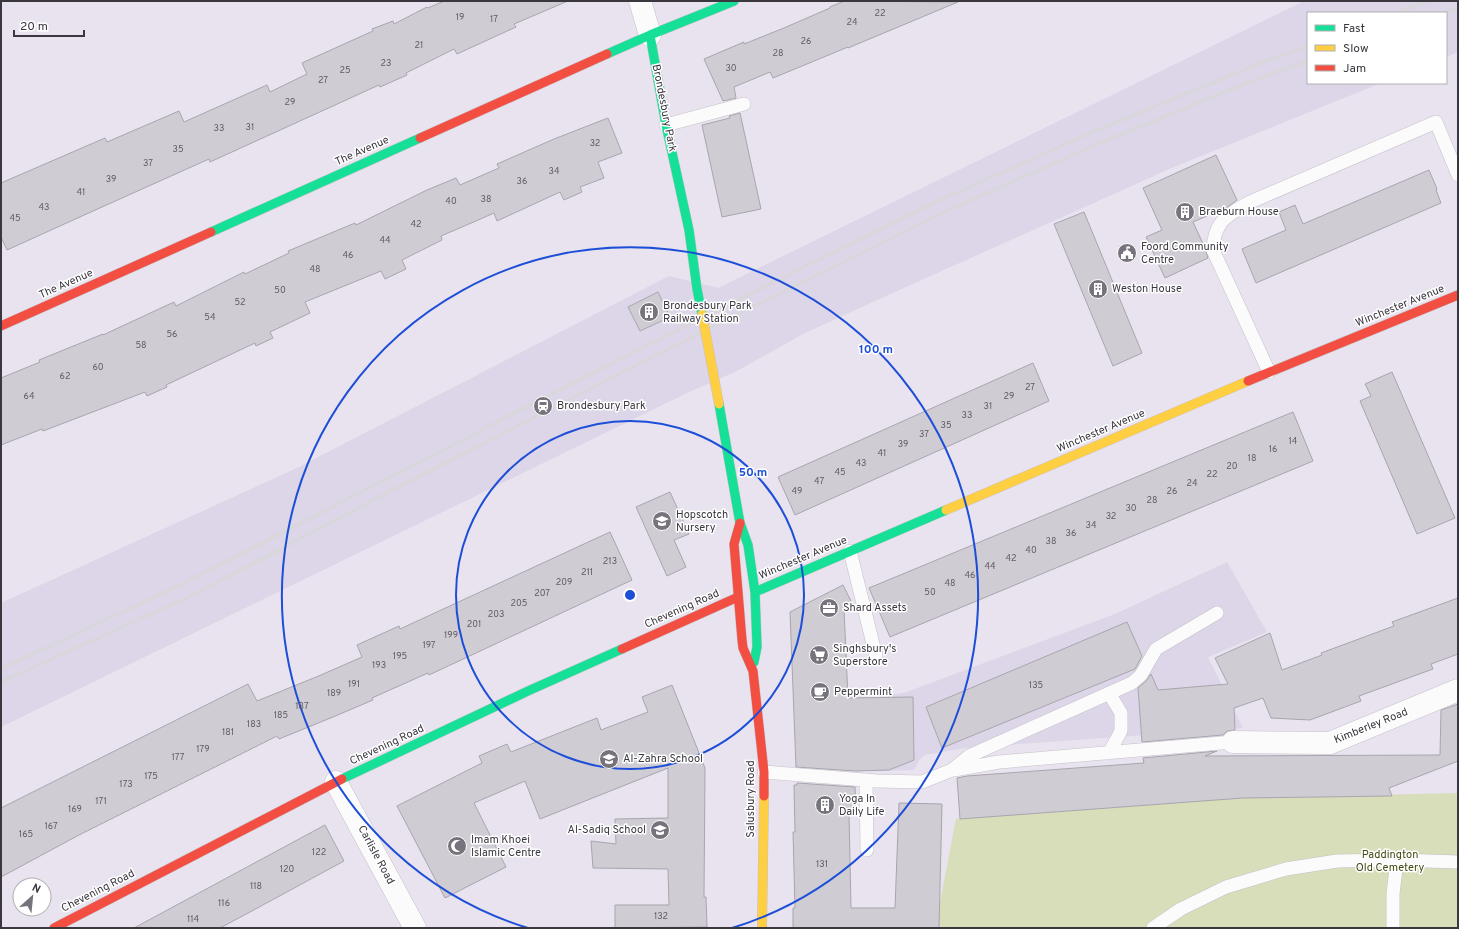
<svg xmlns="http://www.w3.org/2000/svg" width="1459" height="929" font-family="Overpass,sans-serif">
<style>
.built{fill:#ddd5e8}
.green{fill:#d8ddba}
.building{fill:#d0ccd4;stroke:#a9a5ae}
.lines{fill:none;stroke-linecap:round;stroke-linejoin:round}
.lane-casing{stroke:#c5c1c9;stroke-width:14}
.street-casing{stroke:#c5c1c9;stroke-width:23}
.fast-casing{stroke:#c5c1c9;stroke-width:10}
.slow-casing{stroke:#c5c1c9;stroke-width:10}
.jam-casing{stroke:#c5c1c9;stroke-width:10}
.lane{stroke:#fcfbfc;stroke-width:13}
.street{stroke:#fcfbfc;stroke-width:22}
.fast{stroke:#16e098;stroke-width:9}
.slow{stroke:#ffcf43;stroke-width:9}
.jam{stroke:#f24e42;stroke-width:9}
.rail{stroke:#d9d7da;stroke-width:3}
.slow-bridge-casing{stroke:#c5c1c9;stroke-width:10;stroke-linecap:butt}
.slow-bridge{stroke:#ffcf43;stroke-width:9}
.ring{fill:none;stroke:#1d4ed8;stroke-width:2}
.labels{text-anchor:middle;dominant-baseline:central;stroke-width:3;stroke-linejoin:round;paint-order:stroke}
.number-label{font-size:9px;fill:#605c64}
.street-label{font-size:11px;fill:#3a373f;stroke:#fff}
.poi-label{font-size:11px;fill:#3a373f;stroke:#fff;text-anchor:start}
.park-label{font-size:11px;fill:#434b12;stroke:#fff}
.centre{fill:#1d4ed8;stroke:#fff;stroke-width:2}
.ring-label{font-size:12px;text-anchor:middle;font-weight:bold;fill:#1d4ed8;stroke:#fff;stroke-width:3;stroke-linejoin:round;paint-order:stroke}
</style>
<rect width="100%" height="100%" fill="#e8e3ee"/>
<path class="built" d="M 1304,1 L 1458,1 L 1458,52 L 1446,57 L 1446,13 L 1308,13 L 1308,83 L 1381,83 L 1174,167 L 897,291 L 803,334 L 737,371 L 689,392 L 1,727 L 1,603 L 297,468 L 669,276 L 718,288 Z
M 1227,562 L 1267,632 L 1208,657 L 1243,728 L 965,748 L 925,755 L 919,760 L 914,770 L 876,771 L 875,697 L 904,693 L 1115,614 Z"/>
<path class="green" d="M 1458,793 L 1458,928 L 939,928 L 939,908 L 956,819 L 1243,798 Z"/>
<path class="building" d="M 444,1 L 568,1 L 514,24 L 516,27 L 457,54 L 454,49 L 406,73 L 407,75 L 380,87 L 379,85 L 210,162 L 209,159 L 82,216 L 7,250 L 1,237 L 1,183 L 105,138 L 107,142 L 179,111 L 184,122 L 267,85 L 270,92 L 307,74 L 302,63 L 373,31 L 372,29 L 393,21 L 394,24 L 427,7 L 428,8 Z
M 844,1 L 958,2 L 848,48 L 848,47 L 773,78 L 770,72 L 734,87 L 736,98 L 723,101 L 704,59 L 744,42 L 744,44 L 784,28 L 830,8 L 830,7 Z
M 740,113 L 761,209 L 722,217 L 702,125 L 730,118 L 729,116 Z
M 608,118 L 622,153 L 598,162 L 604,178 L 580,187 L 582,192 L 564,200 L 560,192 L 497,221 L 494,213 L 476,221 L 441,236 L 442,240 L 402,260 L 406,269 L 385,279 L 381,271 L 305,302 L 310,313 L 270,332 L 273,338 L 256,346 L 255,343 L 166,385 L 167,387 L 147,396 L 145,392 L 43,431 L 42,429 L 1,445 L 1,378 L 40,362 L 39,360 L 103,334 L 103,335 L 174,302 L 176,306 L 244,272 L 245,274 L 289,253 L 288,251 L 355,223 L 356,225 L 427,190 L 456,178 L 460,185 L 499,168 L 497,164 L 554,139 Z
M 1216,155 L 1237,200 L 1226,208 L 1193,222 L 1205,248 L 1208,258 L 1165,278 L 1146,237 L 1162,230 L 1143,188 Z
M 1429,170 L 1437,189 L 1436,190 L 1441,203 L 1256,283 L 1242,249 L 1286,230 L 1279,212 L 1295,205 L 1303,224 Z
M 1084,212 L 1142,353 L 1113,366 L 1054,224 Z
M 658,292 L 670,317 L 640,331 L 628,307 Z
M 1033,363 L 1049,401 L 795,515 L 778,477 Z
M 1392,372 L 1455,518 L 1417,534 L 1360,401 L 1371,396 L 1365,384 Z
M 1293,412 L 1313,461 L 890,637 L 869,588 Z
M 670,492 L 689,534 L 674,540 L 686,567 L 667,576 L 636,507 Z
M 610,532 L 632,580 L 429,675 L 428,673 L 372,698 L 373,700 L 333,717 L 279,739 L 277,736 L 79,835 L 1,877 L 1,808 L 248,684 L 257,701 L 321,675 L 362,657 L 357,645 L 399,626 L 400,629 Z
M 843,585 L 853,605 L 844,610 L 848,698 L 913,697 L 914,760 L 889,770 L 855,771 L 796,767 L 790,612 Z
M 1458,598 L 1458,654 L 1431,664 L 1433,669 L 1359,696 L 1361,701 L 1310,720 L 1271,718 L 1263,698 L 1234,708 L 1235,730 L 1227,731 L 1223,735 L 1142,742 L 1138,688 L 1146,681 L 1151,674 L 1158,690 L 1228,684 L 1215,658 L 1270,633 L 1282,670 L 1322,655 L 1321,653 L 1394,626 L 1392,622 Z
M 1127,622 L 1142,656 L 1135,669 L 942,748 L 926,707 Z
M 672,685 L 705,768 L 704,897 L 706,897 L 707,927 L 615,928 L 615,905 L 669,905 L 668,869 L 593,868 L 591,841 L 616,844 L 615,819 L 668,818 L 668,768 L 540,819 L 525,781 L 474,803 L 506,867 L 445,898 L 397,806 L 482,763 L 479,756 L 507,744 L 511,752 L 597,718 L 601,730 L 648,712 L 642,697 Z
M 1458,704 L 1458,761 L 1389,788 L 1392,796 L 1243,798 L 960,819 L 957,778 L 967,776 L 1144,763 L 1143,758 L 1217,751 L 1205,756 L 1440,755 L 1441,710 Z
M 797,783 L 855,787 L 856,813 L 849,814 L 851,908 L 895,908 L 899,803 L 942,804 L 939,928 L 793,928 L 793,908 L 795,908 L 793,832 L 795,832 L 794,785 L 797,785 Z
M 325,825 L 344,861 L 250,912 L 220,928 L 134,928 Z"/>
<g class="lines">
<defs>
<path id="lane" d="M 666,125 L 744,104
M 1269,372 L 1213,250 C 1214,222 1226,216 1248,203 L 1436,122 L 1458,175
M 850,551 L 876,656
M 1109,693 L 1121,713 L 1121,731 L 1109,753
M 954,770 L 999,762 L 1233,742
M 764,772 L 877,781 L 922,782 L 952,770 L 969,756 L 1132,683 L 1141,675 L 1156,649 L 1217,613
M 866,780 L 867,850
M 1153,928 L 1181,909 L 1226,887 L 1286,869 L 1337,861 L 1397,860 L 1458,862
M 1393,928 L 1393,894 L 1397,860"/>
<path id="street" d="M 640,1 L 650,35
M 1233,742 L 1330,743 L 1458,690
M 336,782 L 415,928"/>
<path id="fast" d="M 650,35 L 666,125 L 689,230 L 697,289 L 702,314
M 607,54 L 650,35 L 734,1
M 211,232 L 420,138
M 719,404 L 740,523 L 748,545 L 755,592 L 757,647 L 754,662
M 755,592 L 946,510
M 342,779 L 528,691 L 622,649"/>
<path id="slow" d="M 946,510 L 1248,381
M 762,928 L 764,796"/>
<path id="jam" d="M 420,138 L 607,54
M 1,326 L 211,232
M 1248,381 L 1458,295
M 740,523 L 734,544 L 742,640 L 743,648 L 753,671 L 764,772 L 764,796
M 622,649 L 738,597
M 54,928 L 342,779"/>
</defs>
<use href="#lane" class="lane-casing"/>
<use href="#street" class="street-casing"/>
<use href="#fast" class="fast-casing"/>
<use href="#slow" class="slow-casing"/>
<use href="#jam" class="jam-casing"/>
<use href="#lane" class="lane"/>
<use href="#street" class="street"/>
<use href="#fast" class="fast"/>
<use href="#slow" class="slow"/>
<use href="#jam" class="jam"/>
<path class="rail" d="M 1396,13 L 1429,1
M 1443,13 L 1458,9
M 1,669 L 186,582 L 632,353 L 812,263 L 936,202 L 1093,132 L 1251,67 L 1308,46
M 1,682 L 195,594 L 366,504 L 640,363 L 942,213 L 1100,143 L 1257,79 L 1308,61"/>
<defs>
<path id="slow-bridge" d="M 702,314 L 719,404"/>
</defs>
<use href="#slow-bridge" class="slow-bridge-casing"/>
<use href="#slow-bridge" class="slow-bridge"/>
</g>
<g class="ring">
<circle cx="630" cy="595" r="174"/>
<path d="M528 928A348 348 0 1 1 732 928"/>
</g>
<defs>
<symbol id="building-disc" viewBox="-11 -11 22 22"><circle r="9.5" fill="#77737c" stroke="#fff"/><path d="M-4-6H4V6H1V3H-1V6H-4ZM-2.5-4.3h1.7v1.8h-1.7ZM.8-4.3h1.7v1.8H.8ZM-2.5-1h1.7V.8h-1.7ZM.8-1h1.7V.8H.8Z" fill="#fff"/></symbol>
<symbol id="civic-disc" viewBox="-11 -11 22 22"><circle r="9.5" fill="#77737c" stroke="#fff"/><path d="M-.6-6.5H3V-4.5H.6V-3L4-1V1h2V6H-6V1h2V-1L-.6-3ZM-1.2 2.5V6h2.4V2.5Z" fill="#fff"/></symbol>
<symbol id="station-disc" viewBox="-11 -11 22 22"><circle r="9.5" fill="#77737c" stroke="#fff"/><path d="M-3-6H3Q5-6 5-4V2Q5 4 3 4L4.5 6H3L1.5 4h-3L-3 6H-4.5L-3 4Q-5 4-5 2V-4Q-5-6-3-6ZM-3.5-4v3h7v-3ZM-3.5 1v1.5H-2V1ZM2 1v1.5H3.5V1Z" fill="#fff"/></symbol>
<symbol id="school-disc" viewBox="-11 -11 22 22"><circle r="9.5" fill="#77737c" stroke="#fff"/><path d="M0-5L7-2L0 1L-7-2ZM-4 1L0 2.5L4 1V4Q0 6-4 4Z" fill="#fff"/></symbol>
<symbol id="office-disc" viewBox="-11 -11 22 22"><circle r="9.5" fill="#77737c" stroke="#fff"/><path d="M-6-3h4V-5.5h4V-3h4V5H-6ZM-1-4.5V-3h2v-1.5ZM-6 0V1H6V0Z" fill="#fff"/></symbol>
<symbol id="supermarket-disc" viewBox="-11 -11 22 22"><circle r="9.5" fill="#77737c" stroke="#fff"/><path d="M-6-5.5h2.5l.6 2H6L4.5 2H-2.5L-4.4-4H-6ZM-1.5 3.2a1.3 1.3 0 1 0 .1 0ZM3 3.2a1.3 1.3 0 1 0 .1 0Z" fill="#fff"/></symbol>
<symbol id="cafe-disc" viewBox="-11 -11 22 22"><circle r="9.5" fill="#77737c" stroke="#fff"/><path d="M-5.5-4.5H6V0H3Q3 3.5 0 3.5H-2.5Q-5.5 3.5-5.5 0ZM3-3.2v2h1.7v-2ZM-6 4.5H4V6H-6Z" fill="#fff"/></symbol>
<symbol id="mosque-disc" viewBox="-11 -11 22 22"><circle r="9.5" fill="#77737c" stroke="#fff"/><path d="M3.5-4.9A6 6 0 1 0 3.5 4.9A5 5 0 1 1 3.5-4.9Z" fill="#fff"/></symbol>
</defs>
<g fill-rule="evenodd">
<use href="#building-disc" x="1174" y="201" width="22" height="22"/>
<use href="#civic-disc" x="1116" y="242" width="22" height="22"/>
<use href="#building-disc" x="1087" y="278" width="22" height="22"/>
<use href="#building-disc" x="638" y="301" width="22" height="22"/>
<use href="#station-disc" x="532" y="395" width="22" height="22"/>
<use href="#school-disc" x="651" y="510" width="22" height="22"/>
<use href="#office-disc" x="818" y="597" width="22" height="22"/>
<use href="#supermarket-disc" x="808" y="644" width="22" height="22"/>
<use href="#cafe-disc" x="809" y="681" width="22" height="22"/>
<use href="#school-disc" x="598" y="748" width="22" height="22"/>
<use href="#building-disc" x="814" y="794" width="22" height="22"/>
<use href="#school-disc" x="649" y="819" width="22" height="22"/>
<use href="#mosque-disc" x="446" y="835" width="22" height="22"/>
</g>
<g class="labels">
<g class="number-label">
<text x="880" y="13">22</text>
<text x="460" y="17">19</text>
<text x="494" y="19">17</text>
<text x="852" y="22">24</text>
<text x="806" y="41">26</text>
<text x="419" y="45">21</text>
<text x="778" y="53">28</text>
<text x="386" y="63">23</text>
<text x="731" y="68">30</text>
<text x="345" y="70">25</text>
<text x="323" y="80">27</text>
<text x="290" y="102">29</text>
<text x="250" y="127">31</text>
<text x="219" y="128">33</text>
<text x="595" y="143">32</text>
<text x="178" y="149">35</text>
<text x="148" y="163">37</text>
<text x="554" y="171">34</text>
<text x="111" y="179">39</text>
<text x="522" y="181">36</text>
<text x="81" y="192">41</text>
<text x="486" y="199">38</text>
<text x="451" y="201">40</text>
<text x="44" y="207">43</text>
<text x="15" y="218">45</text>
<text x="416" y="224">42</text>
<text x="385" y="240">44</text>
<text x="348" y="255">46</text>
<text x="315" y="269">48</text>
<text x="280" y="290">50</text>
<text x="240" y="302">52</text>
<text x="210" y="317">54</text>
<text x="172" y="334">56</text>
<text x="141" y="345">58</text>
<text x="98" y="367">60</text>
<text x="65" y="376">62</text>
<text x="1030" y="387">27</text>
<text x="29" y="396">64</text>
<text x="1009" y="396">29</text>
<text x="988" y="406">31</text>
<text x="967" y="415">33</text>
<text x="946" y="425">35</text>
<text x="924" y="434">37</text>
<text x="1293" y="441">14</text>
<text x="903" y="444">39</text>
<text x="1273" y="449">16</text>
<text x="882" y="453">41</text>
<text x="1252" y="458">18</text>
<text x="861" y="463">43</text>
<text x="1232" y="466">20</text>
<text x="840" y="472">45</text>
<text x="1212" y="474">22</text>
<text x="819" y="481">47</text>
<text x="1192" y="483">24</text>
<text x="797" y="491">49</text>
<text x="1172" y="491">26</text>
<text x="1152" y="500">28</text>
<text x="1131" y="508">30</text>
<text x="1111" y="516">32</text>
<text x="1091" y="525">34</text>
<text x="1071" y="533">36</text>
<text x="1051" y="541">38</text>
<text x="1031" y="550">40</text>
<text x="1011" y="558">42</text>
<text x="610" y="561">213</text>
<text x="990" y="566">44</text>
<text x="587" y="572">211</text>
<text x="970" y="575">46</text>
<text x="564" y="582">209</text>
<text x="950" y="583">48</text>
<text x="930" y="592">50</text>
<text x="542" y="593">207</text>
<text x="519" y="603">205</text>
<text x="496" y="614">203</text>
<text x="474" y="624">201</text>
<text x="451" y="635">199</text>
<text x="429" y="645">197</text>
<text x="400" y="656">195</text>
<text x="379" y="665">193</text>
<text x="354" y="684">191</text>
<text x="1036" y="685">135</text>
<text x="334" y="693">189</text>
<text x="302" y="706">187</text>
<text x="281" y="715">185</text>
<text x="254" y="724">183</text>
<text x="228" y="732">181</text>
<text x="203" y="749">179</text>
<text x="178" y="757">177</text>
<text x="151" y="776">175</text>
<text x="126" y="784">173</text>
<text x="101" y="801">171</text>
<text x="75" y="809">169</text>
<text x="51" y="826">167</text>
<text x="26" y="834">165</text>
<text x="319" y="852">122</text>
<text x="822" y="864">131</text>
<text x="287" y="869">120</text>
<text x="256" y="886">118</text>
<text x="224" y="903">116</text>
<text x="661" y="916">132</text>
<text x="193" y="919">114</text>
</g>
<g class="street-label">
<text transform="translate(664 108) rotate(79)">Brondesbury Park</text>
<text transform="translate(362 151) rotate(-24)">The Avenue</text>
<text transform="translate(66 284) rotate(-24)">The Avenue</text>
<text transform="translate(1400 306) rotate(-22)">Winchester Avenue</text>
<text transform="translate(1101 431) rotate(-23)">Winchester Avenue</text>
<text transform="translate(803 558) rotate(-23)">Winchester Avenue</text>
<text transform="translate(682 609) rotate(-24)">Chevening Road</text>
<text transform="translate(1371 726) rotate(-22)">Kimberley Road</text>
<text transform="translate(387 745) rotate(-25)">Chevening Road</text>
<text transform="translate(751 799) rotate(-90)">Salusbury Road</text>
<text transform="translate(376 855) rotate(62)">Carlisle Road</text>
<text transform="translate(98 891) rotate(-27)">Chevening Road</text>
</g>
<g class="poi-label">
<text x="1199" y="212">Braeburn House</text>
<text x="1141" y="247">Foord Community<tspan x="1141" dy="13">Centre</tspan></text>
<text x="1112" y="289">Weston House</text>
<text x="663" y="306">Brondesbury Park<tspan x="663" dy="13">Railway Station</tspan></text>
<text x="557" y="406">Brondesbury Park</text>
<text x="676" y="515">Hopscotch<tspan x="676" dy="13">Nursery</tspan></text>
<text x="843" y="608">Shard Assets</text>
<text x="833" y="649">Singhsbury's<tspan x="833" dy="13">Superstore</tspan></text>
<text x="834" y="692">Peppermint</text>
<text x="623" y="759">Al-Zahra School</text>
<text x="839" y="799">Yoga In<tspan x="839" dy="13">Daily Life</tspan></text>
<text x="646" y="830" text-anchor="end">Al-Sadiq School</text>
<text x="471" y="840">Imam Khoei<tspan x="471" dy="13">Islamic Centre</tspan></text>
</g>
<g class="park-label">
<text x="1390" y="855">Paddington<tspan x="1390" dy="13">Old Cemetery</tspan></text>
</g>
</g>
<circle cx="630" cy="595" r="6" class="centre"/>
<g class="ring-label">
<text x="876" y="353">100 m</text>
<text x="753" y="476">50 m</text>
</g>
<rect width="1459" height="929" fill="none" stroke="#3a373f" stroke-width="4"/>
<rect x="1307" y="12" width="140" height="72" fill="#ffffff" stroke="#b0afb2"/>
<rect x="1315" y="25" width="20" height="6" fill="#16e098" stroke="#b0afb2"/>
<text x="1343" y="32" font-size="12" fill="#3a373f">Fast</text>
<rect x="1315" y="45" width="20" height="6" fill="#ffcf43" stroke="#b0afb2"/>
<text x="1343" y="52" font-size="12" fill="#3a373f">Slow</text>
<rect x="1315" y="65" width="20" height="6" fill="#f24e42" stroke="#b0afb2"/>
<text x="1343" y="72" font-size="12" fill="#3a373f">Jam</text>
<g transform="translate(32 897) rotate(27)"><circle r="19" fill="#ffffff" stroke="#b0afb2"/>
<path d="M0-3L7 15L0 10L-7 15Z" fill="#77737c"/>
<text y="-6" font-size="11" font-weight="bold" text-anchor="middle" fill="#3a373f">N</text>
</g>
<path d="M14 30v6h70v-6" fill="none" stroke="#3a373f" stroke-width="2"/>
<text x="20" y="30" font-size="12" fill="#3a373f" stroke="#ffffff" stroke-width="3" paint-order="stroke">20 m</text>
</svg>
